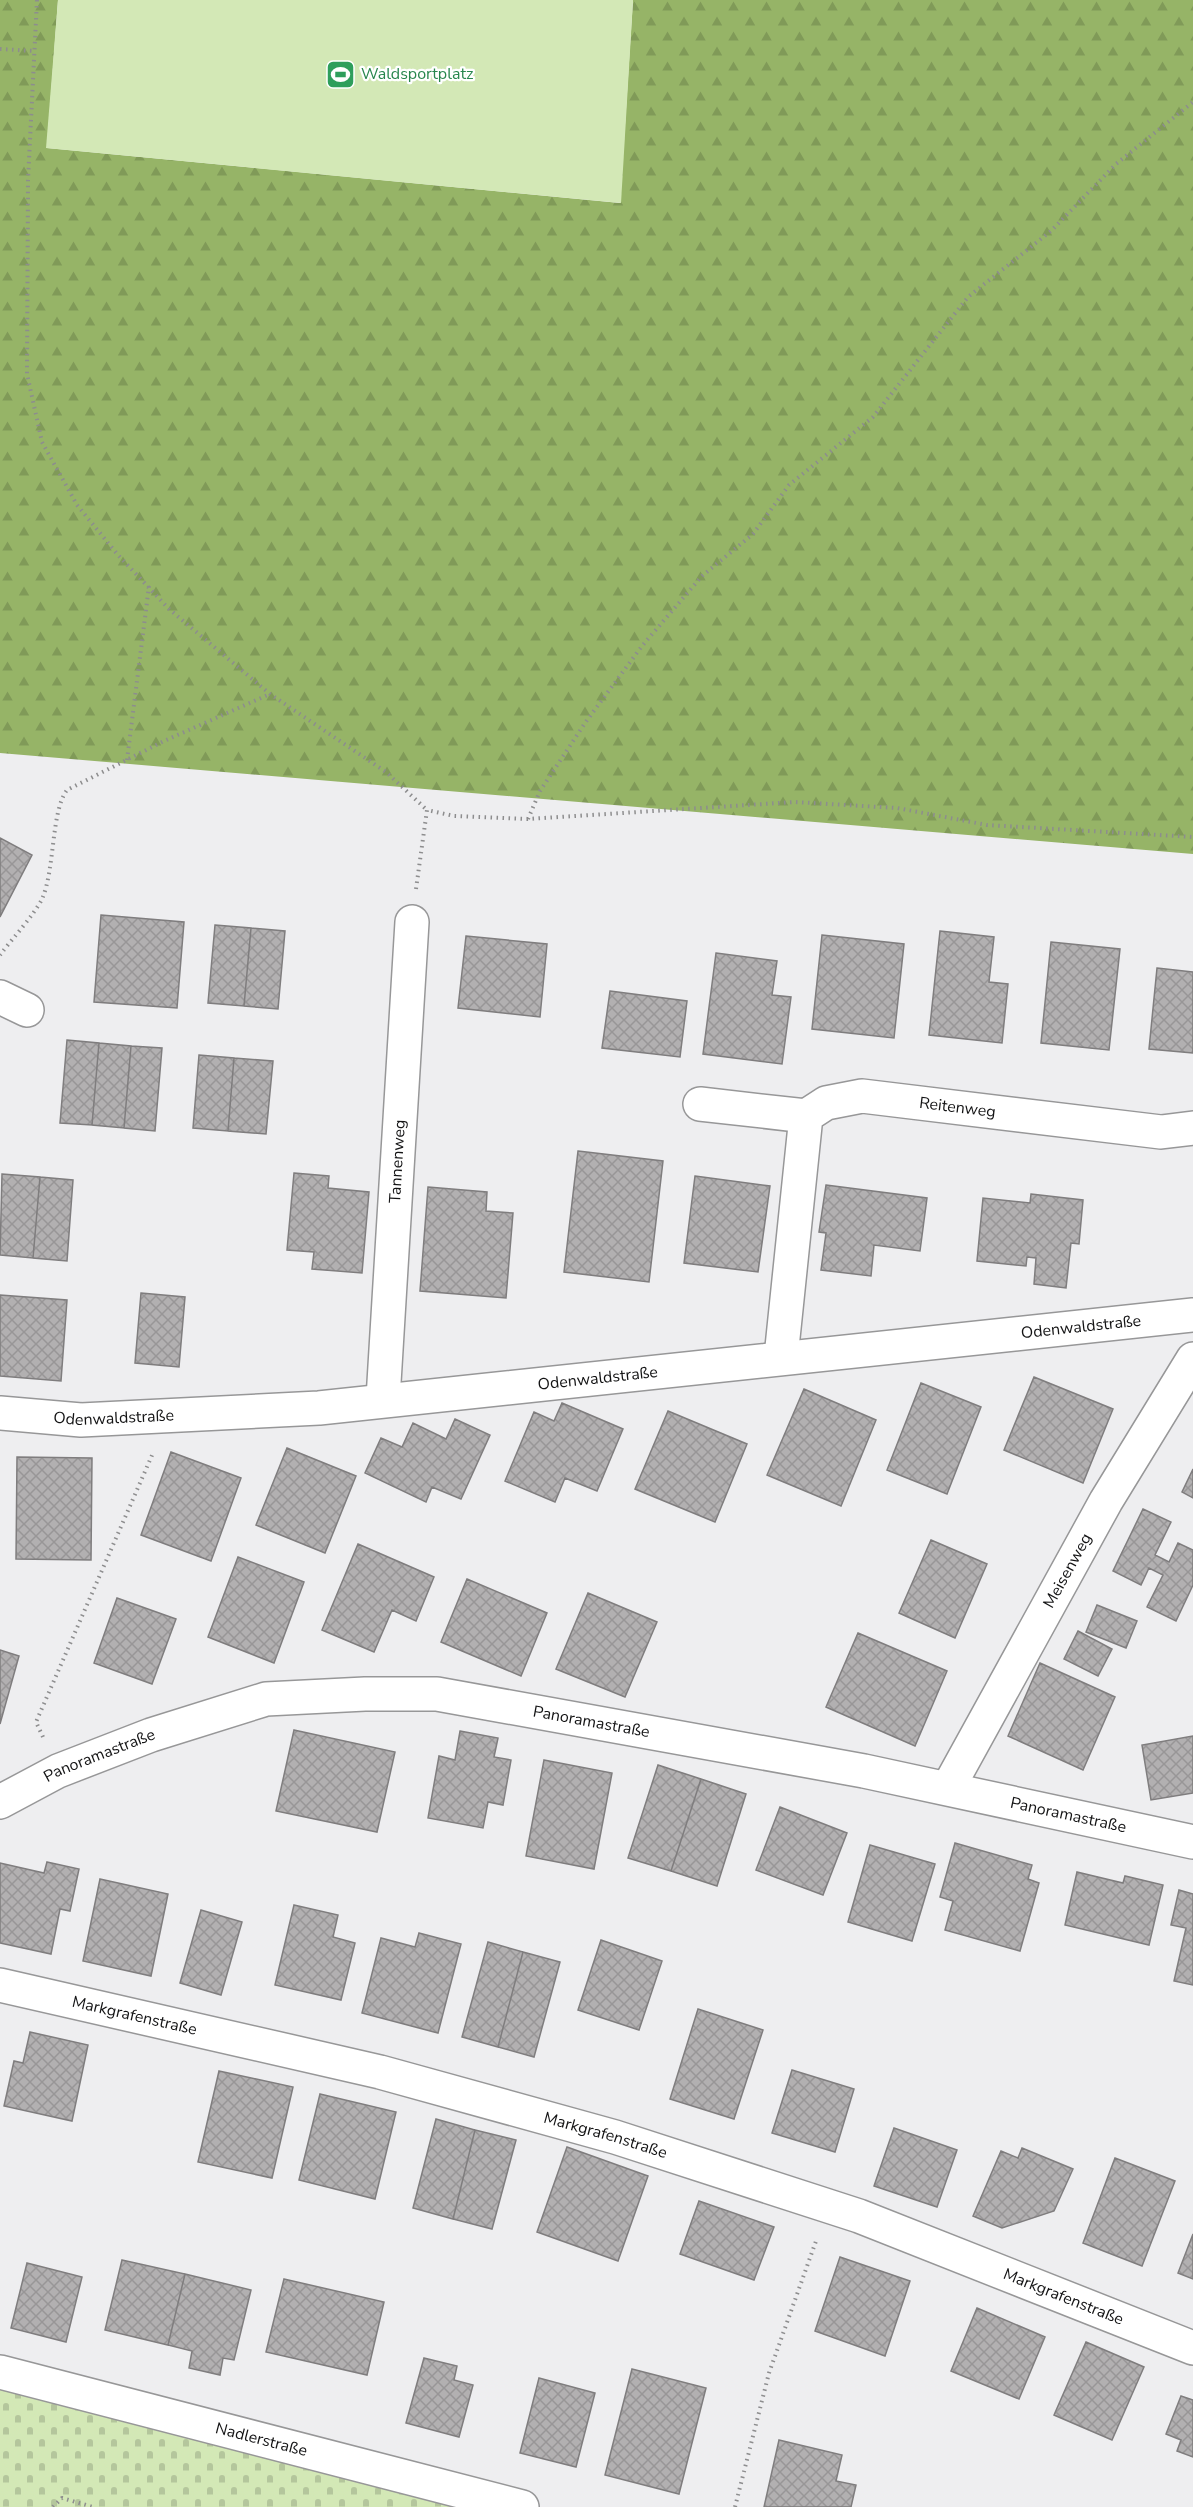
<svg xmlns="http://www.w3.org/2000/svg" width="1193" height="2507" font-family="'Nunito Sans',sans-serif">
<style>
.forest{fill:url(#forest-firs)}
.cemetery{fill:url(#cemetery-stones)}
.pitch{fill:#d3e8b6}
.building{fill:url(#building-cross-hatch);stroke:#7f7d7e;stroke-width:1.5}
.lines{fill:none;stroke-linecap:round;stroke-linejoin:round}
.minor-casing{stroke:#979798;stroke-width:36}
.path{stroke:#8d8d8e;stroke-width:4;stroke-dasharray:1.5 4.5;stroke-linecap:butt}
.minor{stroke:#fff;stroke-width:33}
.labels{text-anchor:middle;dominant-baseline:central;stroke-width:4.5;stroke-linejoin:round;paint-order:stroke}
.leisure-label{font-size:16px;fill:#27864d;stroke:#fff;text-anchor:start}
.street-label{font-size:16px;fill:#131314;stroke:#fff}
</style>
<defs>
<pattern id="forest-firs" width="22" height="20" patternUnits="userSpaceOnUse" patternTransform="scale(1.5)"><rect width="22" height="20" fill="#96b467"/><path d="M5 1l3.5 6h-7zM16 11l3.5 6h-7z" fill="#809a58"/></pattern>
<pattern id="cemetery-stones" width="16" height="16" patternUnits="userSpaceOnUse" patternTransform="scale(1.5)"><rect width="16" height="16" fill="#d3e8b6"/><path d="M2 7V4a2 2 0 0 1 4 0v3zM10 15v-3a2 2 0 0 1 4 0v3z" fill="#b4c69c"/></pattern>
<pattern id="building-cross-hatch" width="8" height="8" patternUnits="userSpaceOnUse" patternTransform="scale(1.5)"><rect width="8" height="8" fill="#b2b0b1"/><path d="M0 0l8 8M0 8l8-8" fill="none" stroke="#989697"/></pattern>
</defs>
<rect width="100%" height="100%" fill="#eeeef0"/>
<path class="forest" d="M 0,0 L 58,0 L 47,148 L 620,203 L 633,0 L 1193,0 L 1193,854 L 0,753 Z"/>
<path class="cemetery" d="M 0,2382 L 457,2507 L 0,2507 Z"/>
<path class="pitch" d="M 58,0 L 633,0 L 621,203 L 46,148 Z"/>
<path class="building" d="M 0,838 L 32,855 L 0,917 Z
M 101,915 L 184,922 L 177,1008 L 94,1002 Z
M 215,925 L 251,928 L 244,1006 L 208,1003 Z
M 251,928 L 285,931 L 278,1009 L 244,1006 Z
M 940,931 L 994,937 L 989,982 L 1008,984 L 1002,1043 L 929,1035 Z
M 822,935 L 904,944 L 894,1038 L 812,1029 Z
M 466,936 L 547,944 L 540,1017 L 458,1008 Z
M 1051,942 L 1120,949 L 1109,1050 L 1041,1043 Z
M 716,953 L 777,961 L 772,995 L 791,997 L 782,1064 L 703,1054 Z
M 1157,968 L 1193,972 L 1193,1053 L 1149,1049 Z
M 610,991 L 687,1001 L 680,1057 L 602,1048 Z
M 67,1040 L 99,1043 L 92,1125 L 60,1123 Z
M 99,1043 L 131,1046 L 124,1128 L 92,1125 Z
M 131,1046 L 162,1048 L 155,1131 L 124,1128 Z
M 199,1055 L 234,1058 L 228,1131 L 193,1128 Z
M 234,1058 L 273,1061 L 266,1134 L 228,1131 Z
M 578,1151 L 663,1161 L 649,1282 L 564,1272 Z
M 294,1173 L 329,1176 L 328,1188 L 369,1192 L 362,1273 L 312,1269 L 314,1252 L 287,1250 Z
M 2,1174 L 40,1177 L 33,1258 L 0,1255 Z
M 695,1176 L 770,1186 L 758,1272 L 684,1263 Z
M 40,1177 L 73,1180 L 67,1261 L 33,1258 Z
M 826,1185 L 927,1198 L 920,1251 L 874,1245 L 871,1276 L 821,1270 L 826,1233 L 819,1232 Z
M 428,1187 L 487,1192 L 486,1211 L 513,1213 L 506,1298 L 420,1291 Z
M 1031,1194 L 1083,1200 L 1079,1244 L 1071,1243 L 1066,1288 L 1034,1284 L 1036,1258 L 1027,1257 L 1026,1266 L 977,1261 L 983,1198 L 1030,1203 Z
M 141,1293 L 185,1297 L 179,1367 L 135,1363 Z
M 0,1295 L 67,1300 L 61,1381 L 0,1376 Z
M 1034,1377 L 1113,1409 L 1083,1483 L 1004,1450 Z
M 921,1383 L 981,1407 L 947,1494 L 887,1470 Z
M 804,1389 L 876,1420 L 841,1506 L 767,1475 Z
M 562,1403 L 623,1429 L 597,1491 L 565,1478 L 555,1502 L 505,1481 L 534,1412 L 554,1421 Z
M 668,1411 L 747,1444 L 715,1522 L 635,1489 Z
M 455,1419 L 490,1435 L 461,1499 L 432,1487 L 426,1502 L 365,1473 L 381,1438 L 402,1447 L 413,1423 L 446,1439 Z
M 287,1448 L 356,1476 L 325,1553 L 256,1525 Z
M 171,1452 L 241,1478 L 211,1561 L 141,1535 Z
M 17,1457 L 92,1458 L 91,1560 L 16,1559 Z
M 1193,1469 L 1193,1498 L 1182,1492 Z
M 1143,1509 L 1171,1522 L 1155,1555 L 1169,1562 L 1178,1543 L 1193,1550 L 1193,1585 L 1176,1621 L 1147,1607 L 1163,1575 L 1149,1568 L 1141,1585 L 1113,1571 Z
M 931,1540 L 987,1564 L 955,1638 L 899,1613 Z
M 358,1544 L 434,1577 L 416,1621 L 392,1610 L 374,1652 L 322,1630 Z
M 238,1557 L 304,1582 L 274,1663 L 208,1637 Z
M 467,1579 L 547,1613 L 521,1676 L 441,1642 Z
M 588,1593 L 657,1622 L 625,1697 L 556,1669 Z
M 117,1598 L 176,1619 L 152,1684 L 94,1663 Z
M 1097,1605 L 1137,1621 L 1126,1648 L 1086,1632 Z
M 1078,1631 L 1112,1649 L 1098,1676 L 1064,1659 Z
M 858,1633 L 947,1671 L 915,1746 L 826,1707 Z
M 0,1650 L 19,1656 L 0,1724 Z
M 1040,1663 L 1115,1697 L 1083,1770 L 1008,1736 Z
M 294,1730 L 395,1752 L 377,1832 L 276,1811 Z
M 460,1731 L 498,1738 L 494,1757 L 511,1760 L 503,1805 L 488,1802 L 483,1828 L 428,1818 L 439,1756 L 455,1760 Z
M 1193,1736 L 1193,1793 L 1151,1800 L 1142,1745 Z
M 544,1760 L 612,1773 L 594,1869 L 526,1856 Z
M 658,1765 L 701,1779 L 671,1871 L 628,1858 Z
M 701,1779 L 746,1794 L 717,1886 L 671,1871 Z
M 780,1807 L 847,1833 L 823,1895 L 756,1870 Z
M 955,1843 L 1032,1865 L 1028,1879 L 1039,1883 L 1020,1951 L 945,1930 L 953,1901 L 940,1897 Z
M 870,1845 L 935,1864 L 912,1941 L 848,1922 Z
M 47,1862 L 79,1869 L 70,1911 L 60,1909 L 51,1954 L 0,1943 L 0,1863 L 44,1873 Z
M 1077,1872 L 1123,1883 L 1125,1876 L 1163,1885 L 1149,1945 L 1065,1925 Z
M 100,1879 L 168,1894 L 151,1976 L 83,1961 Z
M 1179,1890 L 1193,1894 L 1193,1985 L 1174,1981 L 1186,1928 L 1171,1925 Z
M 294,1905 L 338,1915 L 333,1937 L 355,1943 L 341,2000 L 275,1985 Z
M 201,1910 L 242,1922 L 221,1995 L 180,1983 Z
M 419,1933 L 461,1944 L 438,2033 L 362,2013 L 381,1938 L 415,1947 Z
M 601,1940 L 662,1961 L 639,2030 L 578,2010 Z
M 488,1942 L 523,1952 L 498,2047 L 462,2037 Z
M 523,1952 L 560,1962 L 534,2057 L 498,2047 Z
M 698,2009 L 763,2030 L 734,2119 L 670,2099 Z
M 30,2032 L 88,2045 L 72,2121 L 4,2106 L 14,2061 L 23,2063 Z
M 792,2070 L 854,2089 L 835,2152 L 772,2133 Z
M 219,2071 L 293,2087 L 272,2178 L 198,2162 Z
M 320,2094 L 396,2112 L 375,2199 L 299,2180 Z
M 436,2119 L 475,2130 L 453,2219 L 413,2208 Z
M 894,2128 L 957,2150 L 937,2207 L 874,2186 Z
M 475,2130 L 516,2140 L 492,2229 L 453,2219 Z
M 567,2147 L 648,2176 L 618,2261 L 537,2232 Z
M 1022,2148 L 1073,2169 L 1054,2211 L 1002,2228 L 973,2216 L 1001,2151 L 1018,2158 Z
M 1115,2158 L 1175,2181 L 1142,2266 L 1083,2243 Z
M 699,2201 L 774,2227 L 754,2280 L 680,2254 Z
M 1193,2234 L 1193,2279 L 1178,2273 Z
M 840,2257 L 910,2281 L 885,2356 L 815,2331 Z
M 122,2260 L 185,2274 L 168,2345 L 105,2330 Z
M 27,2263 L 82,2277 L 66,2342 L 11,2328 Z
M 185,2274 L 251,2290 L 234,2360 L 223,2358 L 220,2375 L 189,2368 L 192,2351 L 168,2345 Z
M 284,2279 L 384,2302 L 367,2375 L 266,2352 Z
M 977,2308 L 1045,2337 L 1019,2399 L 951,2371 Z
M 1086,2342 L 1144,2367 L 1112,2440 L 1054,2415 Z
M 424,2358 L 457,2366 L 454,2380 L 473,2385 L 459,2437 L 406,2423 Z
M 632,2369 L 706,2388 L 679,2494 L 605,2475 Z
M 539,2378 L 595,2393 L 576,2467 L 520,2453 Z
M 1181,2396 L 1193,2400 L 1193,2457 L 1177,2451 L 1181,2440 L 1166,2434 Z
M 779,2440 L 842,2455 L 836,2481 L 856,2485 L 851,2507 L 764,2507 Z"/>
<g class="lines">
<defs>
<g id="minor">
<path d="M 0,997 L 27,1010"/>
<path d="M 700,1104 L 806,1116"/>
<path id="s1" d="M 781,1357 L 806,1116 L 826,1103 L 862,1096 L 1161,1132 L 1193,1128"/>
<path id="s2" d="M 383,1399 L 412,922"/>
<path id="s3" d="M 0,1413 L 81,1420 L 319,1408 L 1193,1315"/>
<path id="s4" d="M 948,1788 L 1106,1501 L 1193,1359"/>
<path id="s5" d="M 0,1802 L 58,1771 L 151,1735 L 266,1699 L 365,1694 L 437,1694 L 864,1771 L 1193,1842"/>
<path id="s6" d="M 0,1985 L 380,2072 L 615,2137 L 859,2216 L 1193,2348"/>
<path id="s7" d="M 0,2372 L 522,2507"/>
</g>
</defs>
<use href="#minor" class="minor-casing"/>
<path class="path" d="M 37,0 L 28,180 L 27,374 L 42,442 L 77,505 L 118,555 L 169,609 L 270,694 L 386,772 L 427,810
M 0,49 L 34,51
M 127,760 L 149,586
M 528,819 L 540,791 L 585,723 L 642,646 L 702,576 L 753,534 L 789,485 L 873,417 L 968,297 L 1051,231 L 1116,164 L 1193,102
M 416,889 L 427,810 L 454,816 L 528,819 L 795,802 L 897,808 L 987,825 L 1193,837
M 0,955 C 12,939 34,915 42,899 C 55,870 51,811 67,790 L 164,741 L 270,694
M 43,1737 L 36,1722 L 153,1453
M 53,2507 L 62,2498 L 93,2507
M 735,2507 L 769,2373 L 816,2241"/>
<use href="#minor" class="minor"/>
</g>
<defs>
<symbol id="stadium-square" viewBox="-11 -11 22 22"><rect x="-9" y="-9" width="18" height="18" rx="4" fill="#2e9e5b" stroke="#fff"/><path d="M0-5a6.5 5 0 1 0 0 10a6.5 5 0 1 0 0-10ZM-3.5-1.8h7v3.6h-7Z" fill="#fff"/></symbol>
</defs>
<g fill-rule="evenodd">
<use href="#stadium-square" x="324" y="58" width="33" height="33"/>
</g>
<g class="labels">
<g class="leisure-label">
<text x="361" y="74">Waldsportplatz</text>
</g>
<g class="street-label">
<text stroke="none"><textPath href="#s1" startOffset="399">Reitenweg</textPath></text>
<text stroke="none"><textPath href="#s2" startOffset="238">Tannenweg</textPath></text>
<text stroke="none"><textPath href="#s3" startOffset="1086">Odenwaldstraße</textPath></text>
<text stroke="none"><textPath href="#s3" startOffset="600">Odenwaldstraße</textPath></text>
<text stroke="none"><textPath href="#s3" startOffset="114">Odenwaldstraße</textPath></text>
<text stroke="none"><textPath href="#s4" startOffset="248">Meisenweg</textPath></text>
<text stroke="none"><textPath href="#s5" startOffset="614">Panoramastraße</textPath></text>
<text stroke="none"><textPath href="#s5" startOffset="110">Panoramastraße</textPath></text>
<text stroke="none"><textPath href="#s5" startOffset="1100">Panoramastraße</textPath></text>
<text stroke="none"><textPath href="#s6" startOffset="138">Markgrafenstraße</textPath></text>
<text stroke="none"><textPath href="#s6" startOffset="624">Markgrafenstraße</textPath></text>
<text stroke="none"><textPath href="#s6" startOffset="1110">Markgrafenstraße</textPath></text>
<text stroke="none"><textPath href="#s7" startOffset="270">Nadlerstraße</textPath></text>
</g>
</g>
</svg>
